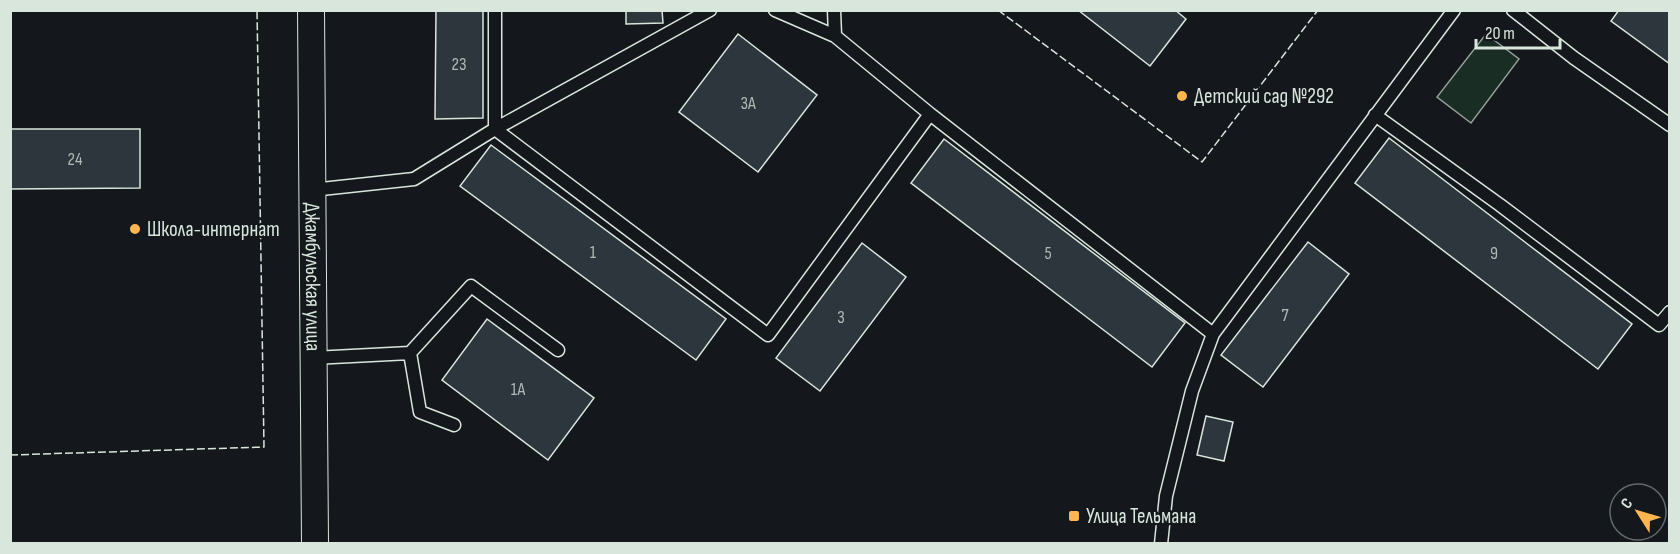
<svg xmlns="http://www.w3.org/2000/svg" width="1680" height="554" font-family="'Sofia Sans Condensed',sans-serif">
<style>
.green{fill:#1a2d24;stroke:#939e99;stroke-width:1.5}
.building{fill:#2c363c;stroke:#d8e6dc;stroke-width:1.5}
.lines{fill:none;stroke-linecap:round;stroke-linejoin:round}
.lane-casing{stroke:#d8e6dc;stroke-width:15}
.street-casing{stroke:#d8e6dc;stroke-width:28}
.lane{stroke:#14181c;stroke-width:12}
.street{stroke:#14181c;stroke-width:26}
.fence{stroke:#d8e6dc;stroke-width:1.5;stroke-dasharray:8 3;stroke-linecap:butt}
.poi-dot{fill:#ffb74d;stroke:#14181c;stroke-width:2}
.labels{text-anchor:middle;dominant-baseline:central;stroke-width:4.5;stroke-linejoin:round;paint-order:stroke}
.number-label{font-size:18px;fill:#adbab4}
.poi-label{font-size:21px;fill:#d8e6dc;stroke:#14181c;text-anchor:start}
.street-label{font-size:21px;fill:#d8e6dc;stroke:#14181c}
</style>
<rect width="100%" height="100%" fill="#14181c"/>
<path class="green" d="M 1486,34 L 1519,59 L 1471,123 L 1437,97 Z"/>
<path class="building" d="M 436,10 L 483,10 L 483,118 L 435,119 Z
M 626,10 L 662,10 L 663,23 L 626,24 Z
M 1078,10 L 1175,10 L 1186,19 L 1150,66 Z
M 1619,10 L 1670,10 L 1670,64 L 1611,21 Z
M 738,34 L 817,95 L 758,172 L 679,112 Z
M 10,129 L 140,129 L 140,188 L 10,189 Z
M 1389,138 L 1632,324 L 1598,369 L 1355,183 Z
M 944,139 L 1185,323 L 1152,367 L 911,183 Z
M 491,145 L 726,319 L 696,360 L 460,186 Z
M 1308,242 L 1349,274 L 1263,387 L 1221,355 Z
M 862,243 L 906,277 L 820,391 L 776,358 Z
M 487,319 L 594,398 L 548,460 L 442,380 Z
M 1206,416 L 1233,422 L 1224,461 L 1197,455 Z"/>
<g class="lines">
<defs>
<path id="lane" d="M 710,10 L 495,129 L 768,335 L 930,114
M 775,10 L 835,36 L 930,114 L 1213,334
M 834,10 L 835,36
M 1513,10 L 1574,58 L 1670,125
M 1375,115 L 1500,205 L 1659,325 L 1670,312
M 312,190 L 414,179 L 495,129 L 495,10
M 410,353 L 420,412 L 454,425
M 313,358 L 410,353 L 471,286 L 558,350
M 1161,544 L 1166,496 L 1192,391 L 1213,334 L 1454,10"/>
<g id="street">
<path id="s1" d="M 311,10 L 315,544"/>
</g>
</defs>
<use href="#lane" class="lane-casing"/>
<use href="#street" class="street-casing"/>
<use href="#lane" class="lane"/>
<use href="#street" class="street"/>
<path class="fence" d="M 998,10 L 1202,162 L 1318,10
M 10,455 L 264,447 L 257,10"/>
</g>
<g class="poi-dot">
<circle cx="1182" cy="96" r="6"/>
<circle cx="135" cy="229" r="6"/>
<rect x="1068" y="510" width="12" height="12" rx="3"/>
</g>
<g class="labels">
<g class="number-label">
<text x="459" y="64">23</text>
<text x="748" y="103">3А</text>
<text x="75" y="159">24</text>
<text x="593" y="252">1</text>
<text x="1048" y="253">5</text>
<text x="1494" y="253">9</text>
<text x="1285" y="315">7</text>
<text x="841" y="317">3</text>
<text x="518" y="389">1А</text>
</g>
<g class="poi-label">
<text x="1194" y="96">Детский сад №292</text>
<text x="147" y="229">Школа-интернат</text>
<text x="1086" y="516">Улица Тельмана</text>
</g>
<g class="street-label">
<text stroke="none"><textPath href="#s1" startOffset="267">Джамбульская улица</textPath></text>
</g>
</g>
<rect width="1680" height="554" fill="none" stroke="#d8e6dc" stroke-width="24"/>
<g transform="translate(1638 512) rotate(307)"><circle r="28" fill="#14181c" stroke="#626a69" stroke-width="1.5"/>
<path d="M0-4.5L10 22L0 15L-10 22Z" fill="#ffb74d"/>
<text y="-9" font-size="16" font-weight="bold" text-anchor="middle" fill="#d8e6dc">С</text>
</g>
<path d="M1476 39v9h84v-9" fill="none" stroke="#d8e6dc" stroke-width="3"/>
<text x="1485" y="39" font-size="18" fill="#d8e6dc" stroke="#14181c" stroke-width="4.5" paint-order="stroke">20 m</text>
</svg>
